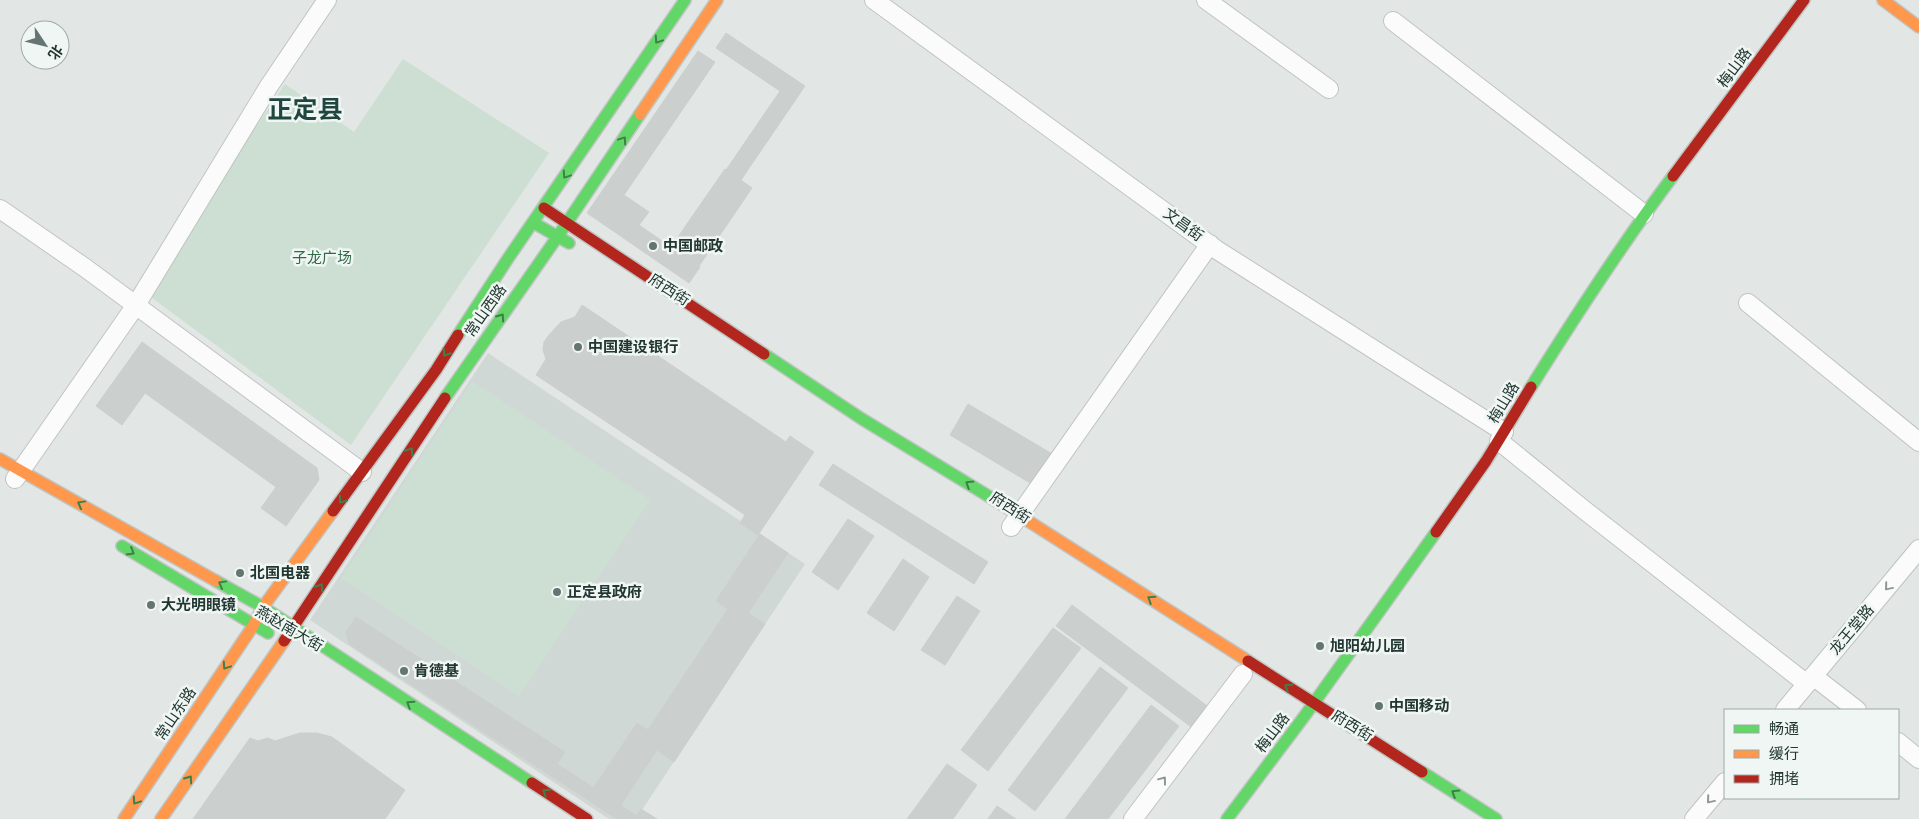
<svg xmlns="http://www.w3.org/2000/svg" width="1919" height="819" font-family="'Source Sans 3','Noto Sans SC',sans-serif">
<style>
.built{fill:#d0d8d5}
.green{fill:#ccdfd2}
.building{fill:#cbcfce;stroke:#cbd0ce}
.lines{fill:none;stroke-linecap:round;stroke-linejoin:round}
.street-casing{stroke:#bfc4c2;stroke-width:20}
.fast-casing{stroke:#bec5c2;stroke-width:14}
.slow-casing{stroke:#bec5c2;stroke-width:14}
.jam-casing{stroke:#bec5c2;stroke-width:14}
.street{stroke:#fbfbfb;stroke-width:18}
.fast{stroke:#63d668;stroke-width:11}
.slow{stroke:#ff974d;stroke-width:11}
.jam{stroke:#b3261e;stroke-width:11}
.oneway{stroke:#3f7f4a}
.oneway2{stroke:#8e9996}
.poi-dot{fill:#657571;stroke:#f0f6f3;stroke-width:2}
.labels{text-anchor:middle;dominant-baseline:central;stroke-width:5;stroke-linejoin:round;paint-order:stroke}
.street-label{font-size:15px;fill:#223732;stroke:#f0f6f3}
.poi-label{font-size:15px;font-weight:bold;fill:#223732;stroke:#f0f6f3;text-anchor:start}
.park-label{font-size:15px;fill:#316a49;stroke:#f0f6f3}
.town-label{font-size:25px;font-weight:bold;fill:#20473f;stroke:#f0f6f3}
</style>
<rect width="100%" height="100%" fill="#e2e7e5"/>
<path class="built" d="M 488,353 L 805,564 L 636,819 L 609,819 L 310,620 Z"/>
<path class="green" d="M 403,59 L 549,153 L 351,445 L 144,292 L 285,84 L 354,132 Z
M 472,381 L 650,500 L 519,696 L 341,578 Z"/>
<path class="building" d="M 726,33 L 805,86 L 741,180 L 726,170 L 780,91 L 716,48 Z
M 698,51 L 715,62 L 624,195 L 649,212 L 639,225 L 700,267 L 689,283 L 587,213 Z
M 725,169 L 752,188 L 699,266 L 671,247 Z
M 582,305 L 731,405 L 685,474 L 536,375 L 546,359 L 543,350 L 544,342 L 549,335 L 561,322 L 575,317 Z
M 142,342 L 317,468 L 319,480 L 286,526 L 261,508 L 276,487 L 145,393 L 122,425 L 96,406 Z
M 968,404 L 1054,455 L 1035,486 L 950,435 Z
M 731,405 L 786,442 L 790,436 L 814,452 L 758,535 L 740,523 L 745,515 L 685,474 Z
M 833,464 L 988,562 L 974,584 L 819,485 Z
M 848,519 L 874,536 L 838,590 L 812,572 Z
M 760,534 L 788,553 L 748,613 L 765,624 L 674,762 L 657,750 L 621,805 L 594,787 L 637,723 L 648,730 L 728,609 L 716,601 Z
M 903,559 L 929,577 L 894,631 L 867,613 Z
M 957,596 L 980,611 L 945,665 L 921,650 Z
M 1072,605 L 1210,708 L 1194,729 L 1056,626 Z
M 356,617 L 565,752 L 557,764 L 637,816 L 635,819 L 617,819 L 349,644 L 346,632 Z
M 1053,628 L 1081,648 L 988,771 L 961,750 Z
M 1100,667 L 1128,688 L 1035,811 L 1008,790 Z
M 1151,705 L 1179,726 L 1108,819 L 1065,819 Z
M 300,733 L 317,733 L 332,737 L 405,790 L 385,819 L 193,819 L 250,738 L 258,741 L 268,738 L 275,741 Z
M 947,764 L 977,785 L 953,819 L 907,819 Z
M 997,806 L 1016,819 L 988,819 Z
M 641,809 L 657,819 L 635,819 Z"/>
<g class="lines">
<defs>
<path id="street" d="M 874,0 L 1217,250 L 1504,432
M 1206,0 L 1329,89
M 1393,21 L 1644,214
M 0,209 L 84,267 L 362,472
M 1748,303 L 1919,442
M 1499,441 L 1583,509 L 1807,684
M 15,479 L 136,305 L 269,86 L 327,0
M 1011,527 L 1210,244
M 1813,676 L 1857,710
M 1785,710 L 1919,549
M 1898,742 L 1919,759
M 1133,819 L 1243,674
M 1694,819 L 1725,782"/>
<path id="fast" d="M 534,223 L 569,243
M 458,335 L 509,257 L 685,0
M 764,354 L 862,419 L 1003,505
M 1531,387 C 1576,315 1622,244 1673,176
M 445,398 L 558,236 L 640,114
M 122,546 L 268,633
M 216,581 L 263,607 L 532,783
M 1422,772 L 1496,819
M 1227,819 L 1306,714 L 1436,532"/>
<path id="slow" d="M 1883,0 L 1919,27
M 640,114 L 717,0
M 0,459 L 216,581
M 1003,505 L 1248,661
M 124,819 L 253,626 L 263,607 L 333,511
M 161,819 L 284,641"/>
<path id="jam" d="M 1673,176 L 1804,0
M 544,208 L 764,354
M 333,511 L 436,370 L 458,335
M 1436,532 L 1486,461 L 1531,387
M 284,641 L 445,398
M 1248,661 L 1422,772
M 532,783 L 587,819"/>
</defs>
<use href="#street" class="street-casing"/>
<use href="#fast" class="fast-casing"/>
<use href="#slow" class="slow-casing"/>
<use href="#jam" class="jam-casing"/>
<use href="#street" class="street"/>
<use href="#fast" class="fast"/>
<use href="#slow" class="slow"/>
<use href="#jam" class="jam"/>
</g>
<defs><path id="oneway-chevron" d="M-2-3.5L2.5 0L-2 3.5" fill="none" stroke-width="1.6" stroke-linecap="round" stroke-linejoin="round" transform="scale(1.25)"/></defs>
<g class="oneway">
<use href="#oneway-chevron" transform="translate(658 40) rotate(124)"/>
<use href="#oneway-chevron" transform="translate(623 140) rotate(-56)"/>
<use href="#oneway-chevron" transform="translate(566 175) rotate(124)"/>
<use href="#oneway-chevron" transform="translate(501 317) rotate(-55)"/>
<use href="#oneway-chevron" transform="translate(446 353) rotate(123)"/>
<use href="#oneway-chevron" transform="translate(410 451) rotate(-57)"/>
<use href="#oneway-chevron" transform="translate(969 484) rotate(-148)"/>
<use href="#oneway-chevron" transform="translate(342 500) rotate(126)"/>
<use href="#oneway-chevron" transform="translate(81 504) rotate(-151)"/>
<use href="#oneway-chevron" transform="translate(131 552) rotate(31)"/>
<use href="#oneway-chevron" transform="translate(222 584) rotate(-151)"/>
<use href="#oneway-chevron" transform="translate(320 587) rotate(-57)"/>
<use href="#oneway-chevron" transform="translate(1151 599) rotate(-147)"/>
<use href="#oneway-chevron" transform="translate(226 666) rotate(124)"/>
<use href="#oneway-chevron" transform="translate(1288 687) rotate(-147)"/>
<use href="#oneway-chevron" transform="translate(410 704) rotate(-147)"/>
<use href="#oneway-chevron" transform="translate(189 779) rotate(-55)"/>
<use href="#oneway-chevron" transform="translate(546 792) rotate(-147)"/>
<use href="#oneway-chevron" transform="translate(1455 793) rotate(-148)"/>
<use href="#oneway-chevron" transform="translate(136 801) rotate(124)"/>
</g>
<g class="oneway2">
<use href="#oneway-chevron" transform="translate(1888 587) rotate(130)"/>
<use href="#oneway-chevron" transform="translate(1163 780) rotate(-53)"/>
<use href="#oneway-chevron" transform="translate(1710 800) rotate(130)"/>
</g>
<g class="poi-dot">
<circle cx="653" cy="246" r="5"/>
<circle cx="578" cy="347" r="5"/>
<circle cx="240" cy="573" r="5"/>
<circle cx="557" cy="592" r="5"/>
<circle cx="151" cy="605" r="5"/>
<circle cx="1320" cy="646" r="5"/>
<circle cx="404" cy="671" r="5"/>
<circle cx="1379" cy="706" r="5"/>
</g>
<g class="labels">
<g class="street-label">
<text transform="translate(1735 68) rotate(-53)">梅山路</text>
<text transform="translate(1183 225) rotate(36)">文昌街</text>
<text transform="translate(669 290) rotate(33)">府西街</text>
<text transform="translate(486 311) rotate(-55)">常山西路</text>
<text transform="translate(1504 403) rotate(-59)">梅山路</text>
<text transform="translate(1010 508) rotate(33)">府西街</text>
<text transform="translate(289 629) rotate(30)">燕赵南大街</text>
<text transform="translate(1852 630) rotate(-50)">龙王堂路</text>
<text transform="translate(176 714) rotate(-56)">常山东路</text>
<text transform="translate(1352 726) rotate(32)">府西街</text>
<text transform="translate(1273 733) rotate(-53)">梅山路</text>
</g>
<g class="poi-label">
<text x="663" y="246">中国邮政</text>
<text x="588" y="347">中国建设银行</text>
<text x="250" y="573">北国电器</text>
<text x="567" y="592">正定县政府</text>
<text x="161" y="605">大光明眼镜</text>
<text x="1330" y="646">旭阳幼儿园</text>
<text x="414" y="671">肯德基</text>
<text x="1389" y="706">中国移动</text>
</g>
<g class="park-label">
<text x="322" y="258">子龙广场</text>
</g>
<g class="town-label">
<text x="305" y="110">正定县</text>
</g>
</g>
<rect x="1724" y="709" width="175" height="90" fill="#f0f6f3" stroke="#9eaaa6"/>
<rect x="1734" y="725" width="25" height="8" fill="#63d668" stroke="#9eaaa6"/>
<text x="1769" y="734" font-size="15" fill="#223732">畅通</text>
<rect x="1734" y="750" width="25" height="8" fill="#ff974d" stroke="#9eaaa6"/>
<text x="1769" y="759" font-size="15" fill="#223732">缓行</text>
<rect x="1734" y="775" width="25" height="8" fill="#b3261e" stroke="#9eaaa6"/>
<text x="1769" y="784" font-size="15" fill="#223732">拥堵</text>
<g transform="translate(45 45) rotate(125)"><circle r="24" fill="#f0f6f3" stroke="#9eaaa6"/>
<path d="M0-4L9 19L0 12L-9 19Z" fill="#657571"/>
<text y="-8" font-size="14" font-weight="bold" text-anchor="middle" fill="#223732">北</text>
</g>
</svg>
